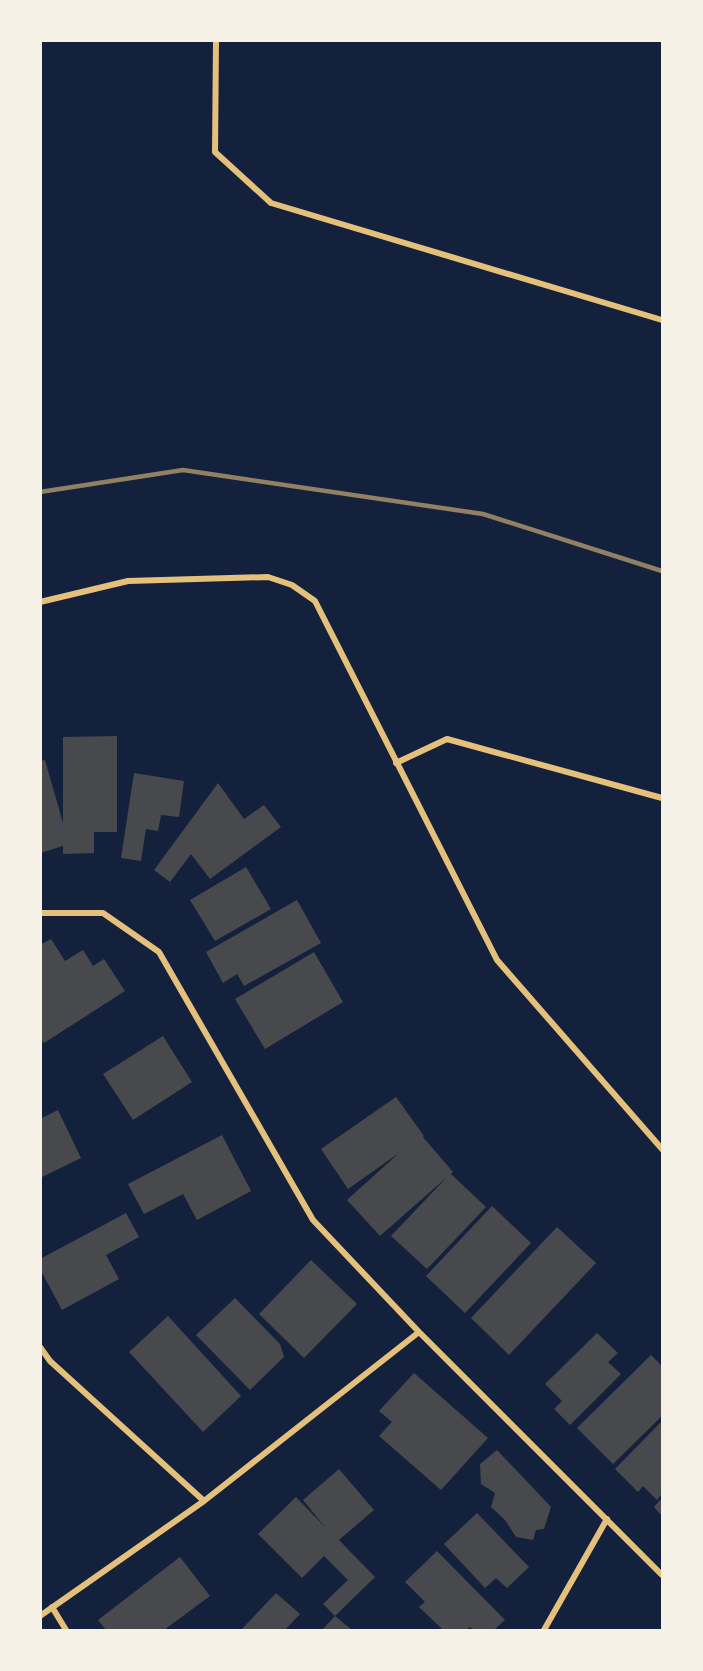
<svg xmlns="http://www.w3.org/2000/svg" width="703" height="1671" font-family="Overpass,sans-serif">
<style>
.building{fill:#48494c}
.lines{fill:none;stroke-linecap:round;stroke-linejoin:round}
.minor{stroke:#e5c07b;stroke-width:6}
.rail{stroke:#918062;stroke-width:4.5}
</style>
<rect width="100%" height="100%" fill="#14213d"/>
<path class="building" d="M 117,736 L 117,832 L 94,832 L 94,853 L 63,854 L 63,846 L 40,853 L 40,761 L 45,760 L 63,823 L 63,737 Z
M 134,773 L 184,781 L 179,817 L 161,815 L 158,831 L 146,829 L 141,861 L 121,858 Z
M 218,783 L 244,819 L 264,805 L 281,827 L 210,879 L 191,854 L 170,882 L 154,870 Z
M 246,867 L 271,909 L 215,941 L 190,900 Z
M 297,900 L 321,943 L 244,986 L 237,974 L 223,983 L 206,952 Z
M 51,939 L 65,961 L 83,950 L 93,966 L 104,959 L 125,991 L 44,1043 L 40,1038 L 40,945 Z
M 314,952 L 343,1002 L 265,1049 L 235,999 Z
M 163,1036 L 192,1082 L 133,1120 L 103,1074 Z
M 396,1097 L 424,1136 L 423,1137 L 453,1172 L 451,1174 L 486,1207 L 427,1269 L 391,1236 L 447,1177 L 380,1236 L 347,1200 L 399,1153 L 348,1189 L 321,1149 Z
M 58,1110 L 81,1158 L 40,1178 L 40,1119 Z
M 222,1135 L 251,1191 L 197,1220 L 183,1194 L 144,1214 L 128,1184 Z
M 492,1206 L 531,1243 L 465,1313 L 426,1276 Z
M 126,1213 L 139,1237 L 106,1255 L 119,1279 L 62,1310 L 40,1269 L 40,1259 Z
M 557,1227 L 596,1263 L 509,1355 L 471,1318 Z
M 311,1260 L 357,1304 L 304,1358 L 259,1314 Z
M 235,1298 L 280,1344 L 284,1357 L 250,1390 L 196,1335 Z
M 168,1316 L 241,1396 L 203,1432 L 129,1352 Z
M 597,1333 L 618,1353 L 608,1362 L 621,1374 L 570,1425 L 554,1409 L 562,1401 L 545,1384 Z
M 651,1355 L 662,1366 L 662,1416 L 613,1464 L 577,1428 Z
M 414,1373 L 488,1438 L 441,1490 L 379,1436 L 392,1422 L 379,1411 Z
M 662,1421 L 662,1494 L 657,1500 L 643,1486 L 638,1492 L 615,1469 Z
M 497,1450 L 551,1507 L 544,1529 L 536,1530 L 533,1540 L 516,1537 L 505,1520 L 491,1507 L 495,1493 L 481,1484 L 480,1464 Z
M 339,1469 L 374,1510 L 339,1540 L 375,1577 L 335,1616 L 323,1604 L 348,1580 L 324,1556 L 302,1578 L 258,1534 L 296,1497 L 325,1527 L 303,1500 Z
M 662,1498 L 662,1516 L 654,1507 Z
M 477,1513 L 529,1567 L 507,1588 L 496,1578 L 485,1588 L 444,1544 Z
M 437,1551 L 505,1620 L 494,1630 L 473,1630 L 470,1627 L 466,1630 L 443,1630 L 419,1607 L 425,1602 L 405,1582 Z
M 180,1557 L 210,1596 L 164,1630 L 106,1630 L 98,1620 Z
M 276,1593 L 300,1614 L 285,1630 L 241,1630 Z
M 335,1616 L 352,1630 L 322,1630 Z"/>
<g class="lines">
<path class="minor" d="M 216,40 L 215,152 L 271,203 L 662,320
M 40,602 L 128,581 L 268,577 L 292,585 L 315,601 L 497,960 L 662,1149
M 396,763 L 447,739 L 662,798
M 40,913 L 103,913 L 159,952 L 313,1220 L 419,1332 L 662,1575
M 40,1347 L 50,1361 L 204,1501
M 52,1607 L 66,1630
M 40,1616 L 204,1501 L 419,1332
M 544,1630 L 607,1519"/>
<path class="rail" d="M 40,492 L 183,470 L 483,514 L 662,571"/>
</g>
<rect width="703" height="1671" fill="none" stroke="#f6f1e7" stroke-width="84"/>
</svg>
